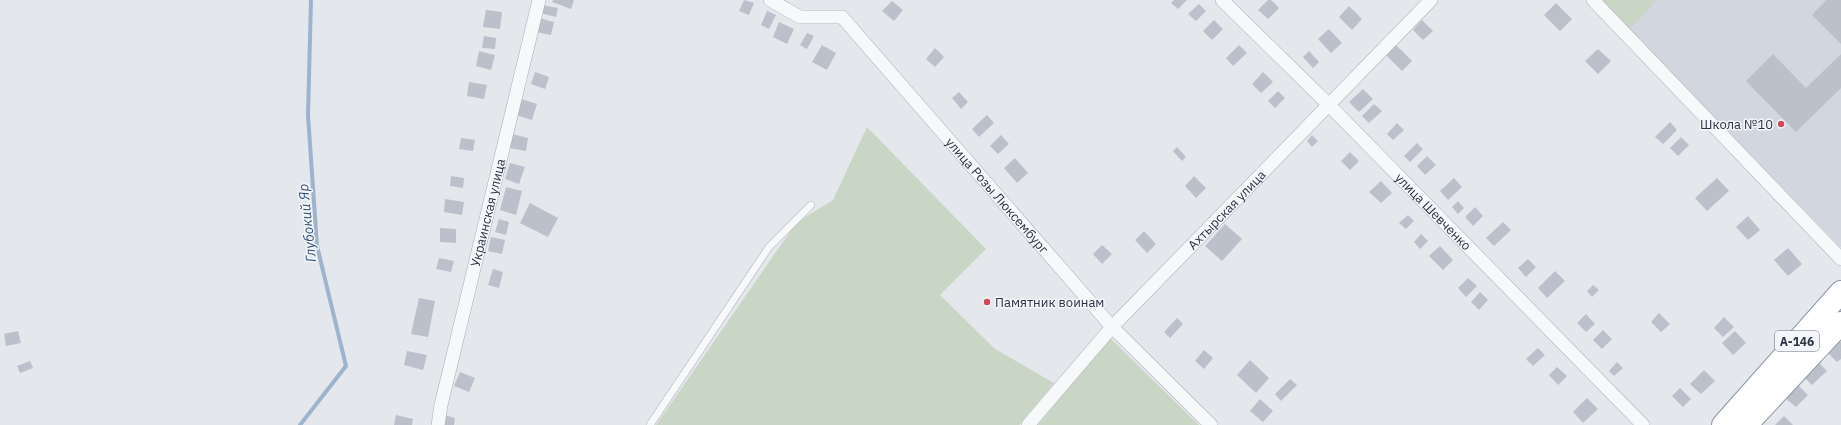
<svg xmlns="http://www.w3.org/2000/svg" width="1841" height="425" font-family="'IBM Plex Sans',sans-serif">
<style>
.built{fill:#d2d6de}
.green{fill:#c9d6c5}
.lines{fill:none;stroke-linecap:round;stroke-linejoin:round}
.stream{stroke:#9fb4cc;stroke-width:4}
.building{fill:#bbc0ca}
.lane-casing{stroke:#a9aeb7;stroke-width:8}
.street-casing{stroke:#a9aeb7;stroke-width:14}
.highway-casing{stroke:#8b94a3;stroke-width:24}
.lane{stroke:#f7f8fa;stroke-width:7}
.street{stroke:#f7f8fa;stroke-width:13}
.highway{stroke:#fff;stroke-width:22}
.poi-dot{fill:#d1495b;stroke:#f4f6f9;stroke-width:1.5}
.labels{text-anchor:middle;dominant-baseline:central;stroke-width:3;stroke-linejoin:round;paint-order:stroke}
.shield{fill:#f4f6f9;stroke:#676e7b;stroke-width:1}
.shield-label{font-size:12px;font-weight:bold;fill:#2b3445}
.poi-label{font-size:13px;fill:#2b3445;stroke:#f4f6f9;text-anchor:end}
.street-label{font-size:13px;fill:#2b3445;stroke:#f4f6f9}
.water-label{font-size:14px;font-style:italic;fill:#34527a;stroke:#f4f6f9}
</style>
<rect width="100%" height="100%" fill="#e4e7ec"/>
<path class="built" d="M 1601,0 L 1841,0 L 1841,248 Z"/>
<path class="green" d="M 1601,0 L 1657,0 L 1629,29 Z
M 867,127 L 986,249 L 940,295 L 995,349 L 1054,383 L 1019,425 L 656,425 L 796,223 L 833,200 Z
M 1110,338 L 1199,425 L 1038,425 Z"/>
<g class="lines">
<path class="stream" d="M 300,425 L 346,366 L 317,246 L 308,115 L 311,0"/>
</g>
<path class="building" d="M 553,0 L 574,0 L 571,9 L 552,2 Z
M 744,0 L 754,3 L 749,15 L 739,11 Z
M 1174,0 L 1187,0 L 1178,9 L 1171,3 Z
M 1268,0 L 1271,0 L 1279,8 L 1268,19 L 1258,10 Z
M 1826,0 L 1841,0 L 1841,44 L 1812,15 Z
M 892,1 L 903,10 L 894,21 L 882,11 Z
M 1556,3 L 1572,19 L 1560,31 L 1544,15 Z
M 1199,4 L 1206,11 L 1196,21 L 1188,14 Z
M 542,5 L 558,8 L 556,17 L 540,13 Z
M 1349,6 L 1362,19 L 1352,30 L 1339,17 Z
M 486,10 L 502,12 L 500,29 L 483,27 Z
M 767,11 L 776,15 L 769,29 L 761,25 Z
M 539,18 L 554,22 L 551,35 L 536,32 Z
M 1214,20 L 1223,29 L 1212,40 L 1203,31 Z
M 1422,20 L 1433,31 L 1423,40 L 1413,30 Z
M 779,22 L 794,29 L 787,44 L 773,37 Z
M 1329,29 L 1342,43 L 1331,53 L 1318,39 Z
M 807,33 L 814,36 L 807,49 L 800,45 Z
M 484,36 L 496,38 L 495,49 L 482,48 Z
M 822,45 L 836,53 L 827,70 L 812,62 Z
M 1239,45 L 1247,53 L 1233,66 L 1226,58 Z
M 1396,45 L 1412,61 L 1402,71 L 1386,55 Z
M 935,48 L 944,57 L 935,67 L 926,59 Z
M 1598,49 L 1611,61 L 1598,74 L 1585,61 Z
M 479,51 L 495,55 L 491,70 L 476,66 Z
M 1309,51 L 1319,62 L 1313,68 L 1303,57 Z
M 1773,54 L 1806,88 L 1841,54 L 1841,88 L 1796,132 L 1746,81 Z
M 535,72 L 549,77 L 545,89 L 531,84 Z
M 1263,72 L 1273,82 L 1261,93 L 1252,84 Z
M 469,82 L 487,85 L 484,99 L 467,96 Z
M 1363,89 L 1373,99 L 1359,112 L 1349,102 Z
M 1278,91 L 1285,98 L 1275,108 L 1268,101 Z
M 959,92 L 968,102 L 961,109 L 952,98 Z
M 521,99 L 537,104 L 532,120 L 516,115 Z
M 1374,104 L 1382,111 L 1369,123 L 1362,116 Z
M 987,115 L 994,123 L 979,137 L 972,129 Z
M 1670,122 L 1677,130 L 1663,144 L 1655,137 Z
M 1397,123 L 1404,130 L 1393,140 L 1387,134 Z
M 512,134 L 528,138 L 526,151 L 509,148 Z
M 1001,135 L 1009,144 L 998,154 L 990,146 Z
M 1312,135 L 1318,141 L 1312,147 L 1307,141 Z
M 1681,137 L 1689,145 L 1678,156 L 1670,148 Z
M 461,138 L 475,140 L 473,151 L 459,149 Z
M 1417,143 L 1423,149 L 1410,162 L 1404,156 Z
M 1177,147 L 1186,157 L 1182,161 L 1173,151 Z
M 1350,152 L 1359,161 L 1350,170 L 1341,161 Z
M 1427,156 L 1436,165 L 1425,175 L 1417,166 Z
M 1015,158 L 1028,173 L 1017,183 L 1004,168 Z
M 510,163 L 525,167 L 519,184 L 505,179 Z
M 451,176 L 464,178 L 463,188 L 450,186 Z
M 1194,176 L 1206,188 L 1196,198 L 1185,186 Z
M 1454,178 L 1462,187 L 1448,200 L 1440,191 Z
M 1717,178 L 1729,191 L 1707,211 L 1695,198 Z
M 1381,181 L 1392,193 L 1381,203 L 1369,192 Z
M 506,187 L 522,191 L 516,215 L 500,210 Z
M 445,199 L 464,202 L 462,215 L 444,212 Z
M 1458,201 L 1464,208 L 1458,214 L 1452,207 Z
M 530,203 L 558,218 L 548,237 L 520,223 Z
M 1475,207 L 1483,216 L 1473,226 L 1465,217 Z
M 1408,215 L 1414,221 L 1406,229 L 1399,223 Z
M 1748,216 L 1760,230 L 1748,240 L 1736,227 Z
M 499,219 L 509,222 L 506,235 L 495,232 Z
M 1503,222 L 1511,230 L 1494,246 L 1486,238 Z
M 1225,224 L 1242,239 L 1222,261 L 1205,246 Z
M 440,228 L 456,229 L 456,243 L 440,242 Z
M 1144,231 L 1156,244 L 1147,253 L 1135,240 Z
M 1421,234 L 1428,241 L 1420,249 L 1414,242 Z
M 491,237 L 505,240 L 502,254 L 488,251 Z
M 1102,245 L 1112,254 L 1102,264 L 1093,254 Z
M 1440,246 L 1453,260 L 1443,270 L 1429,256 Z
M 1788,248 L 1802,264 L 1788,276 L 1774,260 Z
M 439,258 L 454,261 L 451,272 L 436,269 Z
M 1528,259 L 1536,267 L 1526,277 L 1518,268 Z
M 493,269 L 503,272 L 499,288 L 488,285 Z
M 1555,271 L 1565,281 L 1547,298 L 1538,288 Z
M 1468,278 L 1477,286 L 1466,297 L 1458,288 Z
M 1593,285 L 1599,290 L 1592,297 L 1587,291 Z
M 1480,292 L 1488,300 L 1479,310 L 1471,302 Z
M 419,298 L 435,301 L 428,337 L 411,334 Z
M 1659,313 L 1670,324 L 1661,332 L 1651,322 Z
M 1586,314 L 1595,324 L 1586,332 L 1577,323 Z
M 1724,317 L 1734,327 L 1723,337 L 1714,328 Z
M 1177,318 L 1183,324 L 1170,338 L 1164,332 Z
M 1603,330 L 1612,339 L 1602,349 L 1593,340 Z
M 18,331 L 21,343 L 6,346 L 4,334 Z
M 1735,331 L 1746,343 L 1733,355 L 1722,343 Z
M 1837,338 L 1841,342 L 1841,359 L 1837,362 L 1825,350 Z
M 1538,348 L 1545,355 L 1533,366 L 1526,359 Z
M 1204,350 L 1213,358 L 1204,369 L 1195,361 Z
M 407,351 L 427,355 L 423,370 L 404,365 Z
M 1250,360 L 1269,378 L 1256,393 L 1237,375 Z
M 1816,360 L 1827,371 L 1812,385 L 1801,374 Z
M 30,361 L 33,368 L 20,373 L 17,366 Z
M 1617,362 L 1623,368 L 1614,376 L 1609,371 Z
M 1557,367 L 1567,376 L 1558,385 L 1549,375 Z
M 1704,370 L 1715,381 L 1701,394 L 1690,384 Z
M 460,372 L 475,378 L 469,392 L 454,386 Z
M 1290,379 L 1297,385 L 1281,401 L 1275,394 Z
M 1798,385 L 1808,395 L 1796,407 L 1785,398 Z
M 1680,388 L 1691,399 L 1683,407 L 1672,396 Z
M 1587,398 L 1598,409 L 1583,423 L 1573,412 Z
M 1260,399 L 1273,411 L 1263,422 L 1250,411 Z
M 396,415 L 413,419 L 412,425 L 394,425 Z
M 444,415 L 455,418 L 454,425 L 442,425 Z
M 1784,416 L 1793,425 L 1775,425 Z"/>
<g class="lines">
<defs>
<path id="lane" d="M 650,425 L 769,247 L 811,205"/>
<g id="street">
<path id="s1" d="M 770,0 L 800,17 L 842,17 L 1112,327 L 1211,425"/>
<path id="s2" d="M 1222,0 L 1329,105 L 1643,425"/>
<path d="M 1593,0 L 1841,259"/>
<path id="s3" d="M 438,425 L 441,405 L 539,0"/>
<path id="s4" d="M 1028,425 L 1112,327 L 1431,0"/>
</g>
<path id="highway" d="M 1723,425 L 1841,292
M 1746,425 L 1841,323"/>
</defs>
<use href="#lane" class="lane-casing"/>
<use href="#street" class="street-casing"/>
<use href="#highway" class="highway-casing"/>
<use href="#lane" class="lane"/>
<use href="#street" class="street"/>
<use href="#highway" class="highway"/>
</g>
<g class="poi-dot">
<circle cx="1781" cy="124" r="4"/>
<circle cx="987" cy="302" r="4"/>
</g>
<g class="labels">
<rect class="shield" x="1775" y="331" width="44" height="20" rx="3"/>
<g class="shield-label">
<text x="1797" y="341">А-146</text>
</g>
<g class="poi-label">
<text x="1773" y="124">Школа №10</text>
<text x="995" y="302" text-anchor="start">Памятник воинам</text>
</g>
<g class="street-label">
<text stroke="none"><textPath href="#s1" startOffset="313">улица Розы Люксембург</textPath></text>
<text stroke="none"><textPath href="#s4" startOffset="293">Ахтырская улица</textPath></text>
<text stroke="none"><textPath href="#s3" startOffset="218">Украинская улица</textPath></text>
<text stroke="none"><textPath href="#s2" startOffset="299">улица Шевченко</textPath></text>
</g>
<g class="water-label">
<text transform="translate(307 223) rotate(-96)">Глубокий Яр</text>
</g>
</g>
</svg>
